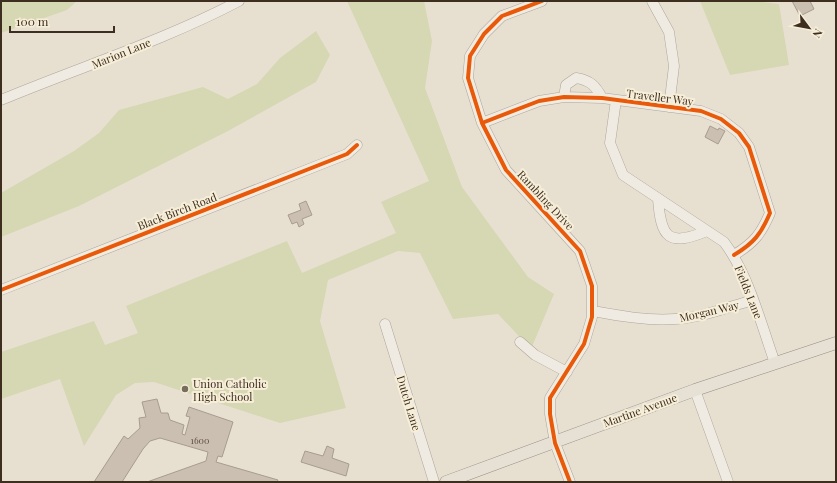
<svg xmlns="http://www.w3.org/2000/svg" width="837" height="483" font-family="'Playfair Display',serif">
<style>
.green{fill:#d6d7b3}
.building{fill:#cbbfb2;stroke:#a89c90}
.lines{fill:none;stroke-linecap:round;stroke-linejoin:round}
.minor-casing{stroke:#ada599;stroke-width:11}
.major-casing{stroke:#928b80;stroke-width:13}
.minor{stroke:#efebe3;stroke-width:10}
.major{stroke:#e6e1d4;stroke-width:12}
.cycleway-casing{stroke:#f7eed8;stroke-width:6}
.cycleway{stroke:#e8590c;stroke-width:4}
.poi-dot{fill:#786c5e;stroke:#f7eed8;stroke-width:1.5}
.labels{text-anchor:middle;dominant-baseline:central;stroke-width:4;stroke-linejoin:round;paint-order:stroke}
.number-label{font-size:9px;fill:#605244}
.street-label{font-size:11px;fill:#3d2e20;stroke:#f7eed8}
.poi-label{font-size:11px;fill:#3d2e20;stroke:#f7eed8;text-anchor:start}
</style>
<rect width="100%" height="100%" fill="#e7e0d1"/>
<path class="green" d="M 1,1 L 77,1 L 67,10 L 1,33 Z
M 347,1 L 424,1 L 432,41 L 425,88 L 462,187 L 528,277 L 554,294 L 531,349 L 498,314 L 453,319 L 420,253 L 398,251 L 328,280 L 320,321 L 346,408 L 280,423 L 154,382 L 135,383 L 116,395 L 84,446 L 60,379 L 1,399 L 1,352 L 94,321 L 105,345 L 138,333 L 126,306 L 287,241 L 302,273 L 396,233 L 381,202 L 429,181 Z
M 700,1 L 753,1 L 779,4 L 789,65 L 730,75 Z
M 316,31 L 330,55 L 316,82 L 228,131 L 79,206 L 1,237 L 1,193 L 74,151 L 99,133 L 119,110 L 203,87 L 228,99 L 257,84 L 280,58 Z"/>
<path class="building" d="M 792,1 L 810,1 L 814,9 L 800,16 Z
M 710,126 L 718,130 L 719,128 L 725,131 L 718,144 L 705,137 Z
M 306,201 L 312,215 L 302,219 L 304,224 L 299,227 L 297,222 L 292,224 L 288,215 L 301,210 L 299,204 Z
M 157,399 L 161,413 L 168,413 L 170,420 L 184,425 L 182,434 L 185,435 L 190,417 L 186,416 L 189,407 L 233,422 L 222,457 L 218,456 L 216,462 L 278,480 L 277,482 L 147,482 L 206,461 L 208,452 L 160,438 L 150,441 L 143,449 L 122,482 L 94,482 L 124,436 L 128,439 L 140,428 L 139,418 L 146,417 L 142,402 Z
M 327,446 L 334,449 L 332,458 L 349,464 L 346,476 L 301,462 L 305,451 L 323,456 Z"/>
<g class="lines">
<defs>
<path id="minor" d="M 542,1 L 502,16 L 484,34 L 470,56 L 468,78 L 482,123 L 506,170 L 580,251 L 592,286 L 592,317 L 584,344 L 550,398 L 550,414 L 555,443 L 570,482
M 652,1 L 669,32 L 674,66 L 669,107
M 564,97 L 566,85 L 576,78 C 590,80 596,86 602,98
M 1,100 C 80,67 163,41 239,1
M 616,100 L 610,143 L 623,175 L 724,242 C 749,275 761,324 775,363
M 482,123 L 539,101 L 564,97 L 602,98 L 701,111 L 721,119 L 739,133 L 749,147 L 770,213 C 761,234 754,243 734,255
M 658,199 C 661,238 668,247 707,231
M 1,290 L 347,154 L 357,145
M 593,311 C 620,316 648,321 675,319 C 702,318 728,307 753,300
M 385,324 L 434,482
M 520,342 L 535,355 L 567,372
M 695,390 L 728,482"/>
<path id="major" d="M 446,482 L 695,390 L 836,343"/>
</defs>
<use href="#minor" class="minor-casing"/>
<use href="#major" class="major-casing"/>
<use href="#minor" class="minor"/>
<use href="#major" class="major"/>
<defs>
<path id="cycleway" d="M 542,1 L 502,16 L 484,34 L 470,56 L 468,78 L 482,123 L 506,170 L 580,251 L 592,286 L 592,317 L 584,344 L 550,398 L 550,414 L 555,443 L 570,482
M 482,123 L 539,101 L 564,97 L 602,98 L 701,111 L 721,119 L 739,133 L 749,147 L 770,213 C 761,234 754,243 734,255
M 1,290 L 347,154 L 357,145"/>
</defs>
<use href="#cycleway" class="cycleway-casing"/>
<use href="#cycleway" class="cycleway"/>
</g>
<circle class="poi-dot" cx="185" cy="389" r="4"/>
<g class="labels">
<g class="number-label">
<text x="200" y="440">1600</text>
</g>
<g class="street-label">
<text transform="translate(121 53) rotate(-22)">Marion Lane</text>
<text transform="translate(660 97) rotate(7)">Traveller Way</text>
<text transform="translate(546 200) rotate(47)">Rambling Drive</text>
<text transform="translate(177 211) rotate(-21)">Black Birch Road</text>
<text transform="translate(749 292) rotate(68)">Fields Lane</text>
<text transform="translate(709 311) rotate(-13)">Morgan Way</text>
<text transform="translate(409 403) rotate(73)">Dutch Lane</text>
<text transform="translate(640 410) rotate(-20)">Martine Avenue</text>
</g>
<g class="poi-label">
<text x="193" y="383">Union Catholic<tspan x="193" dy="13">High School</tspan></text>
</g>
</g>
<rect width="837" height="483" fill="none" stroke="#3d2e20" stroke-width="4"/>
<g transform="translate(809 28) rotate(122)" stroke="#f7eed8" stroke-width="3" paint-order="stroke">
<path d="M0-3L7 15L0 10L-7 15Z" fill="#3d2e20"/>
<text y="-6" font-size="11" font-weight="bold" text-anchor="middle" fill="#3d2e20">N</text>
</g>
<path d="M10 26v6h104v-6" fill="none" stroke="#3d2e20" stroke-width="2"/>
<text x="16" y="26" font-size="12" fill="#3d2e20" stroke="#f7eed8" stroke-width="3" paint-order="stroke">100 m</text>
</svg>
